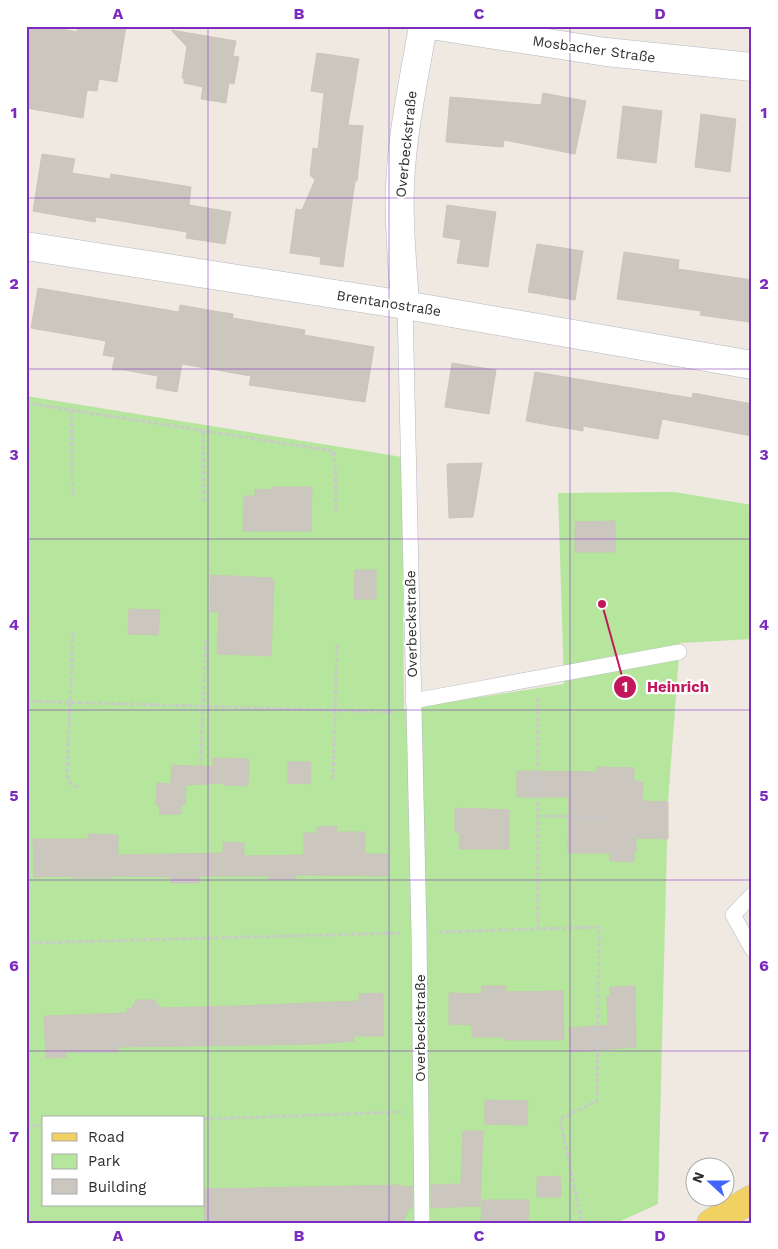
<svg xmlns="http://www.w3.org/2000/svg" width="778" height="1249" font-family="'Work Sans',sans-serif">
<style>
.green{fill:#b6e59e;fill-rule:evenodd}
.building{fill:#cbc7bf;stroke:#cbc5ba}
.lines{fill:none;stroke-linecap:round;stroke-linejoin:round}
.lane-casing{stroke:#b4b7c1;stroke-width:16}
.street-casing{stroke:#b4b7c1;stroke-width:29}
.primary-casing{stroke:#c9c9c9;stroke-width:29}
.path{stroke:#c9c9c9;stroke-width:3;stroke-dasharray:4 2.5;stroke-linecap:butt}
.lane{stroke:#fff;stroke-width:15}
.street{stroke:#fff;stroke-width:28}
.primary{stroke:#f2d163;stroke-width:28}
.grid{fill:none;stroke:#7b2cbf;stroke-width:1;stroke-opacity:0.55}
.labels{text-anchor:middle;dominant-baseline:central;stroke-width:4.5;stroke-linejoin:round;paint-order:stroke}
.street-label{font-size:14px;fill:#2e2e2e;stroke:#fff}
.leader{fill:none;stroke:#c2185b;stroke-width:2}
.callout-dot{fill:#c2185b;stroke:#fff;stroke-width:2}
.mark-label{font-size:15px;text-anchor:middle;font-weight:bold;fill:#fff}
.callout-label{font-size:15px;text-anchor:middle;font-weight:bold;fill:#c2185b;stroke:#fff;stroke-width:4.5;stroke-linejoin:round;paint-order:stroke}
.neatline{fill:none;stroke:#7b2cbf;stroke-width:2}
.grid-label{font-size:16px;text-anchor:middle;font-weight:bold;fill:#7b2cbf}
</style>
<rect width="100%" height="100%" fill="#efe9e1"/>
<path class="green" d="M 26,396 L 402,457 L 404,709 L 564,684 L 558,493 L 674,492 L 752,505 L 752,639 L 680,643 L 668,802 L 658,1204 L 616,1223 L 26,1223 ZM 44,1118 L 204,1118 L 204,1205 L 44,1205 Z"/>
<path class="building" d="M 26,26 L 46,26 L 77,32 L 78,26 L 126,26 L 117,82 L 99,79 L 97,91 L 87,90 L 83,118 L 26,108 Z
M 171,30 L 236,41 L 233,56 L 239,57 L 234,84 L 229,83 L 226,103 L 201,99 L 203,87 L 184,83 L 184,79 L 182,78 L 187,47 Z
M 317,53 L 359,59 L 348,125 L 363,126 L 357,181 L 355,181 L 343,267 L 320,264 L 321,257 L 290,253 L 296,209 L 302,210 L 315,180 L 310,175 L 313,148 L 318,149 L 324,93 L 311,91 Z
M 543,93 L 586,101 L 575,154 L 504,140 L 503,147 L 446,142 L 450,97 L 541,105 Z
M 623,106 L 662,111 L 656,163 L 617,158 Z
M 701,114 L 736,119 L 730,172 L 695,167 Z
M 42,154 L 75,159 L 72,173 L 110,179 L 111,174 L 191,187 L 189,205 L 231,212 L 225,244 L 186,238 L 187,232 L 96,217 L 95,222 L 33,211 Z
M 447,205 L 496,212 L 488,267 L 457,263 L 461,240 L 443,237 Z
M 537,244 L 583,251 L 575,300 L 528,292 Z
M 624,252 L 679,260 L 678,269 L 752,280 L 752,303 L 749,322 L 700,315 L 701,311 L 617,299 Z
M 38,288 L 179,312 L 180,305 L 214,311 L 233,314 L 233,318 L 305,330 L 304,335 L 374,347 L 365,402 L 249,385 L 251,376 L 182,364 L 177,392 L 156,388 L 158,376 L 124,370 L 112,370 L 115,357 L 103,355 L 106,341 L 31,328 Z
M 452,363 L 496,370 L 489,414 L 445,407 Z
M 535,372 L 692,398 L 693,393 L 752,404 L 752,436 L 662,419 L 658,439 L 583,426 L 583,431 L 526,421 Z
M 482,463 L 473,517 L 449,518 L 447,464 Z
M 272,487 L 312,487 L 311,531 L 243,531 L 244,496 L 255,496 L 255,489 L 273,490 Z
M 615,521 L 615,552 L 575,552 L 575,522 Z
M 355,570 L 376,570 L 376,599 L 354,599 Z
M 211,575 L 272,578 L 272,580 L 274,580 L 271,656 L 217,654 L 219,612 L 210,612 Z
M 129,609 L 160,610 L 158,635 L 128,634 Z
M 213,758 L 249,759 L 248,786 L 224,785 L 224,783 L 186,785 L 185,805 L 181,805 L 181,814 L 160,814 L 159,805 L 156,805 L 157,783 L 171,784 L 172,765 L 213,767 Z
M 288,762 L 311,762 L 310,784 L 288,783 Z
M 597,767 L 634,768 L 634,781 L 643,782 L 642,801 L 668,802 L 668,839 L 636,838 L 636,851 L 634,851 L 634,862 L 610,861 L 610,853 L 568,853 L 569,797 L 517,797 L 517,771 L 597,772 Z
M 455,808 L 509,810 L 509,849 L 459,849 L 460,833 L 455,832 Z
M 337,826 L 336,832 L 365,832 L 365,854 L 388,854 L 388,876 L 296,875 L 296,879 L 268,879 L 268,876 L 199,876 L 199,883 L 171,883 L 171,877 L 113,876 L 113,878 L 71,878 L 71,876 L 34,877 L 33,839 L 88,839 L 88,834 L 118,835 L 118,855 L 223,853 L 223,842 L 244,843 L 244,856 L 304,855 L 304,833 L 317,833 L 317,827 Z
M 481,986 L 506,986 L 506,992 L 563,991 L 564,1040 L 504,1040 L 504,1037 L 472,1037 L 472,1025 L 449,1024 L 449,993 L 482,994 Z
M 635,986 L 636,1047 L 570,1052 L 569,1028 L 608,1025 L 607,997 L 610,996 L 610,987 Z
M 383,993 L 383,1036 L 354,1036 L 354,1041 L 316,1044 L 118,1047 L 118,1052 L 66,1052 L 66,1057 L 46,1058 L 44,1016 L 127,1013 L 127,1009 L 132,1009 L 132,1005 L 136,1005 L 135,1000 L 155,1000 L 155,1004 L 159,1004 L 159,1008 L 238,1006 L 359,1001 L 359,994 Z
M 485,1100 L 528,1101 L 527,1125 L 485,1124 Z
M 463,1131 L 483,1131 L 480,1206 L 431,1208 L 431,1185 L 461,1184 Z
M 560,1176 L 561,1197 L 537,1197 L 537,1177 Z
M 401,1185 L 401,1187 L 412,1186 L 412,1208 L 409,1208 L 403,1223 L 204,1223 L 204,1189 Z
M 482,1200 L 529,1200 L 528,1223 L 481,1223 Z"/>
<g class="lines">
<defs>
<path id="lane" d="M 405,305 L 419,932 L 422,1223
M 413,701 L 679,652
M 752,895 L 733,915 L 752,949"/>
<path id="street" d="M 437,26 L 606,52 L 752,67
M 26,246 L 405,305 L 752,365
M 405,305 C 403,266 398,226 400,186 C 402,132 414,79 423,26"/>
<path id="primary" d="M 711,1223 L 752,1199"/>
</defs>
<use href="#lane" class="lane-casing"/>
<use href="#street" class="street-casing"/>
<use href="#primary" class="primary-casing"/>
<path class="path" d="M 26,403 L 333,451 L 335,462 L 336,513
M 71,410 L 73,496
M 203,432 L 204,502
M 73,632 L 67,773 C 68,781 71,786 79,788
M 26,701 L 395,712
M 333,779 L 337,644
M 200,780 L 206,638
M 538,816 L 605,817
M 538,929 L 538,697
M 439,932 L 599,927 L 597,1101 L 560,1119 L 582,1223
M 26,943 L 400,933
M 204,1119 L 402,1112
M 26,1126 L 44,1125"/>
<use href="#lane" class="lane"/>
<use href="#street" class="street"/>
<use href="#primary" class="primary"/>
</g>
<path class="grid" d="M 208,26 L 208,1223M 389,26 L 389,1223M 570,26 L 570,1223M 26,198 L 752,198M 26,369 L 752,369M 26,539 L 752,539M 26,710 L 752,710M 26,880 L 752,880M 26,1051 L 752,1051"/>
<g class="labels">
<g class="street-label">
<text transform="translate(594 49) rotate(8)">Mosbacher Straße</text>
<text transform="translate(406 144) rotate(-84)">Overbeckstraße</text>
<text transform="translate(389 303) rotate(9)">Brentanostraße</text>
<text transform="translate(411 624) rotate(-91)">Overbeckstraße</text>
<text transform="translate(420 1028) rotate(-90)">Overbeckstraße</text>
</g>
</g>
<path class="leader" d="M602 604L625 687"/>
<g class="callout-dot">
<circle cx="602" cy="604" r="5"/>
<circle cx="625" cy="687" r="12"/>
</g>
<g class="mark-label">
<text x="625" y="692">1</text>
</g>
<g class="callout-label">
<text x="678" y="692">Heinrich</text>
</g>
<rect width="778" height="1249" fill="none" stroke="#ffffff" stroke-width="55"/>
<rect x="42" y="1116" width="162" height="90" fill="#ffffff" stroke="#ababab"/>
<rect x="52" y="1133" width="25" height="8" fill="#f2d163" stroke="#ababab"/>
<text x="88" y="1142" font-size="15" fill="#2e2e2e">Road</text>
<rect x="52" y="1154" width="25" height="15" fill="#b6e59e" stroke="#ababab"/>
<text x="88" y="1166" font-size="15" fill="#2e2e2e">Park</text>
<rect x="52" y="1179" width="25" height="15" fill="#cbc7bf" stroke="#ababab"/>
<text x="88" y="1192" font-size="15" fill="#2e2e2e">Building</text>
<g transform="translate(710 1182) rotate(291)"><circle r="24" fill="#ffffff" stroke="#ababab"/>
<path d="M0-4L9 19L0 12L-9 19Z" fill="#4264fb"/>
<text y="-8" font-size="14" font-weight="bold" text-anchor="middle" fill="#2e2e2e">N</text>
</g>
<rect x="28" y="28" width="722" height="1194" class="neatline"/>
<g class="grid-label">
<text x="118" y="19">A</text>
<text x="299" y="19">B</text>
<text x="479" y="19">C</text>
<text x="660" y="19">D</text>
<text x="14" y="118">1</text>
<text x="764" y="118">1</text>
<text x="14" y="289">2</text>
<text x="764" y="289">2</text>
<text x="14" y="460">3</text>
<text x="764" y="460">3</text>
<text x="14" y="630">4</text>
<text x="764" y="630">4</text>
<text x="14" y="801">5</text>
<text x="764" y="801">5</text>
<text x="14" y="971">6</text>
<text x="764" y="971">6</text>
<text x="14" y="1142">7</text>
<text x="764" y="1142">7</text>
<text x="118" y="1241">A</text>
<text x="299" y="1241">B</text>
<text x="479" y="1241">C</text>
<text x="660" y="1241">D</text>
</g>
</svg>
